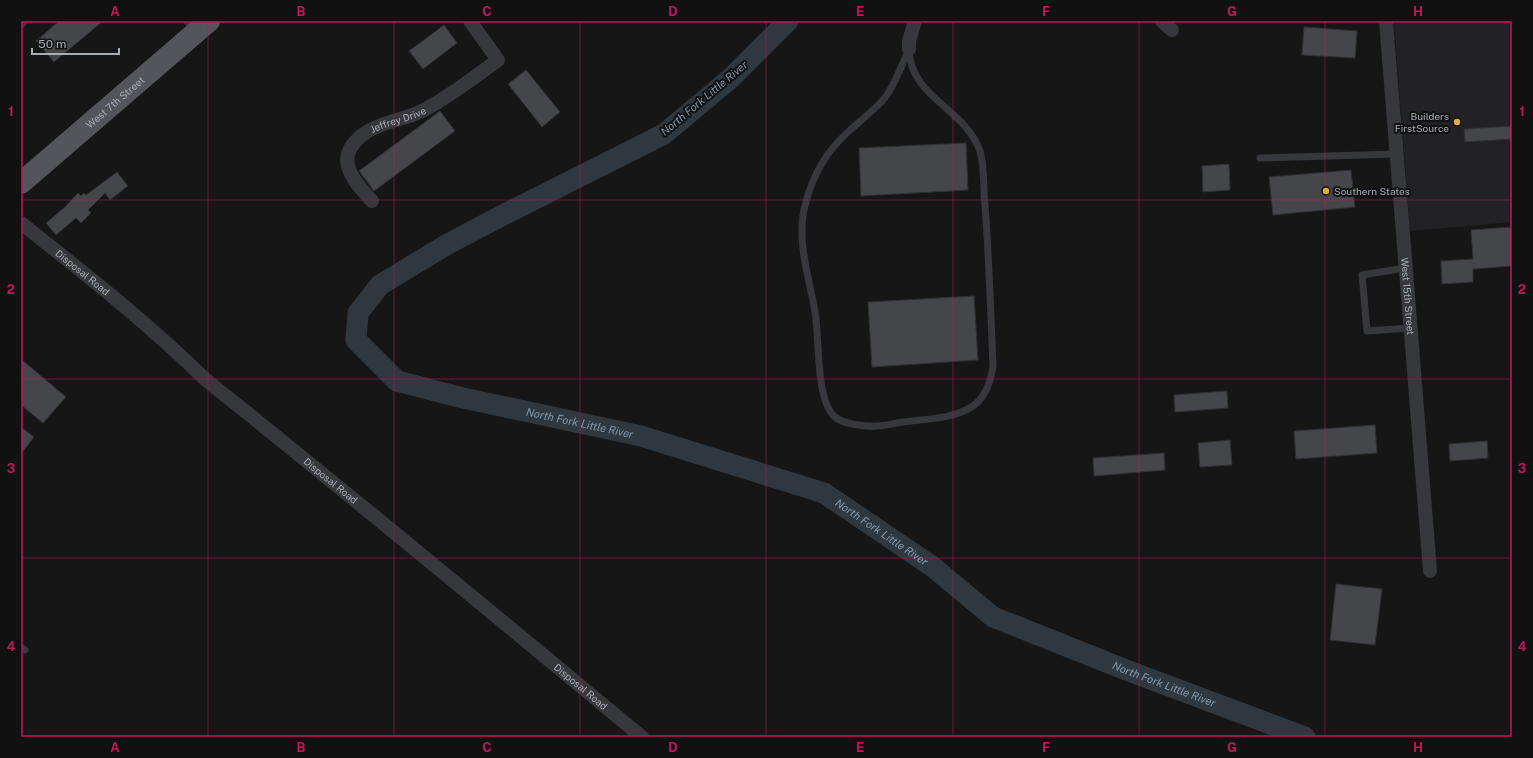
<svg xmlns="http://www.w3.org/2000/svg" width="1533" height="758" font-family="'Public Sans',sans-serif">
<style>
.built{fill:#222224}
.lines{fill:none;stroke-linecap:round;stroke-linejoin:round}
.river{stroke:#30383f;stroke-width:21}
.building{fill:#45464a;stroke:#303033}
.service{stroke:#37383c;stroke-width:7}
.minor{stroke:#37383c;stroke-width:14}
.primary{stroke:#53555b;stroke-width:22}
.grid{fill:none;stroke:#c2185b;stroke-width:1;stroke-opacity:0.55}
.poi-dot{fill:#e1ac43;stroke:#111112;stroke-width:1.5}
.labels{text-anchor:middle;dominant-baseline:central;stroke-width:4;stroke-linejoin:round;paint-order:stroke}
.street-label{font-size:10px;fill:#a9adb6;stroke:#111112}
.poi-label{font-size:10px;fill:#a9adb6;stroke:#111112;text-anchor:end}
.water-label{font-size:11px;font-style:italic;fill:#839aae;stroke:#111112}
.neatline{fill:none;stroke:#c2185b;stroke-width:1.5}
.grid-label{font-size:13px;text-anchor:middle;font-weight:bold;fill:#c2185b}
</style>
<rect width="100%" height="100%" fill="#161617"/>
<path class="built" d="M 1394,21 L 1512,21 L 1512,222 L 1410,231 Z"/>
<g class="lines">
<path class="river" id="s1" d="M 788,21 L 731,78 L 664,134 L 505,214 L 446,245 L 380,285 L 358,313 L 356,340 L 397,381 L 463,398 L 641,436 L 824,493 L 933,567 L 993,617 L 1126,670 L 1305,737"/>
</g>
<path class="building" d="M 59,21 L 103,21 L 54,62 L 36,41 Z
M 444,25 L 457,43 L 423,69 L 409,51 Z
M 1304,27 L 1357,31 L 1355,58 L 1302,55 Z
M 526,70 L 560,112 L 542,127 L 508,84 Z
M 440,111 L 455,131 L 374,191 L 359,171 Z
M 1512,126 L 1512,139 L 1465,142 L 1464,129 Z
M 966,143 L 968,190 L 861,196 L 859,148 Z
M 1229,164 L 1230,190 L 1203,192 L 1202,166 Z
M 1351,170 L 1355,207 L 1273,215 L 1269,177 Z
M 117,172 L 128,186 L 110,200 L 105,193 L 88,210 L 91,213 L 81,223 L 76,218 L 56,235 L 46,223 L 65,207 L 78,193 L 81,196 L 84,193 L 86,195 Z
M 1512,227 L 1512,266 L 1473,269 L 1473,282 L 1442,284 L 1441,261 L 1473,259 L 1471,230 Z
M 974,296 L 978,360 L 872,367 L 868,302 Z
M 21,359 L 66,397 L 43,423 L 21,405 Z
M 1227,391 L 1228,408 L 1175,412 L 1174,395 Z
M 1375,425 L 1377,453 L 1296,459 L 1294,431 Z
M 21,427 L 34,437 L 21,454 Z
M 1230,440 L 1232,465 L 1200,467 L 1198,443 Z
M 1487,441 L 1488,458 L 1450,461 L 1449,444 Z
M 1164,453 L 1165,470 L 1094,476 L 1093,458 Z
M 1336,584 L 1382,589 L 1375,645 L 1330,640 Z"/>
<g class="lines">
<path class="service" d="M 187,21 L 194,30
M 21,25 L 25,21
M 909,49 C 910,98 965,108 980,151 C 985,168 983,188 985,205 C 989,259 991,313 993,367 C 990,382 986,397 973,406 C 954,419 925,419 903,422 C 894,423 885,426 876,426 C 866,427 843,424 835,417 C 815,399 820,338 815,312 C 809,275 795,239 806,202 C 813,175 827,151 847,133 C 859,122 872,112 883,100 C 894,88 902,64 909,49 Z
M 1260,158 L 1396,154
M 1405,268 L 1362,275 L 1367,331 L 1410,328
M 21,647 L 25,650"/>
<g class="minor">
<path d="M 1162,21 L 1172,30"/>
<path id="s2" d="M 1386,21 L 1430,571"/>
<path d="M 909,49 L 909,41 L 915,21"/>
<path id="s3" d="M 372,201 C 364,192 353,181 349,169 C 341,149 362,132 379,126 C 393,120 408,118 422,111 C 449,97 473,78 498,60 L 470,21"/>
<path id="s4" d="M 21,223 C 84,273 148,323 206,380 C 353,497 497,617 642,737"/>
</g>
<path class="primary" id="s5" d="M 21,183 L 209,21"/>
</g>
<path class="grid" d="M 208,21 L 208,737M 394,21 L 394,737M 580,21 L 580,737M 766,21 L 766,737M 953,21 L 953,737M 1139,21 L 1139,737M 1325,21 L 1325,737M 21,200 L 1512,200M 21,379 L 1512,379M 21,558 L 1512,558"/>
<g class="poi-dot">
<circle cx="1457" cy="122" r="4"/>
<circle cx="1326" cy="191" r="4"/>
</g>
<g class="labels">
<g class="street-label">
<text stroke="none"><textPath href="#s5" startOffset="124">West 7th Street</textPath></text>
<text stroke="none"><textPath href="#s3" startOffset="118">Jeffrey Drive</textPath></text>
<text stroke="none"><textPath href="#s4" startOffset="79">Disposal Road</textPath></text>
<text stroke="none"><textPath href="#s2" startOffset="276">West 15th Street</textPath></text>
<text stroke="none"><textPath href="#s4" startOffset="403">Disposal Road</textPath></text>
<text stroke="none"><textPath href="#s4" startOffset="727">Disposal Road</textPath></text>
</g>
<g class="poi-label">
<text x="1449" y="116">Builders<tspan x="1449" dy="12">FirstSource</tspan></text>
<text x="1334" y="191" text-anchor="start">Southern States</text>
</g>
<g class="water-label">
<text transform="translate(704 98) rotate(-40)">North Fork Little River</text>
<text stroke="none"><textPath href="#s1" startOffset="798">North Fork Little River</textPath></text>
<text stroke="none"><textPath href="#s1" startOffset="1122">North Fork Little River</textPath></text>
<text stroke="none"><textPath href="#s1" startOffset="1446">North Fork Little River</textPath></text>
</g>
</g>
<rect width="1533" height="758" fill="none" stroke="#111112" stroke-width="44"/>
<path d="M32 48v6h87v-6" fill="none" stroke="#a9adb6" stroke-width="2"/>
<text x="38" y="48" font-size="12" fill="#a9adb6" stroke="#111112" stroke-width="3" paint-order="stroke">50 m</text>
<rect x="22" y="22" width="1489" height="714" class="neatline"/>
<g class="grid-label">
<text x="115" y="16">A</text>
<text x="301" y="16">B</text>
<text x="487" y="16">C</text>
<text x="673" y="16">D</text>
<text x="860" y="16">E</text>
<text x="1046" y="16">F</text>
<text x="1232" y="16">G</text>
<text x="1418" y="16">H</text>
<text x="11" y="116">1</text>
<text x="1522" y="116">1</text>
<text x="11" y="294">2</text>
<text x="1522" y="294">2</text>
<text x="11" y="473">3</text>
<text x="1522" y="473">3</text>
<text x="11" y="651">4</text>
<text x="1522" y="651">4</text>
<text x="115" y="752">A</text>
<text x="301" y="752">B</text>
<text x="487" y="752">C</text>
<text x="673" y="752">D</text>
<text x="860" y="752">E</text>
<text x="1046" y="752">F</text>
<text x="1232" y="752">G</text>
<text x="1418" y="752">H</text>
</g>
</svg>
